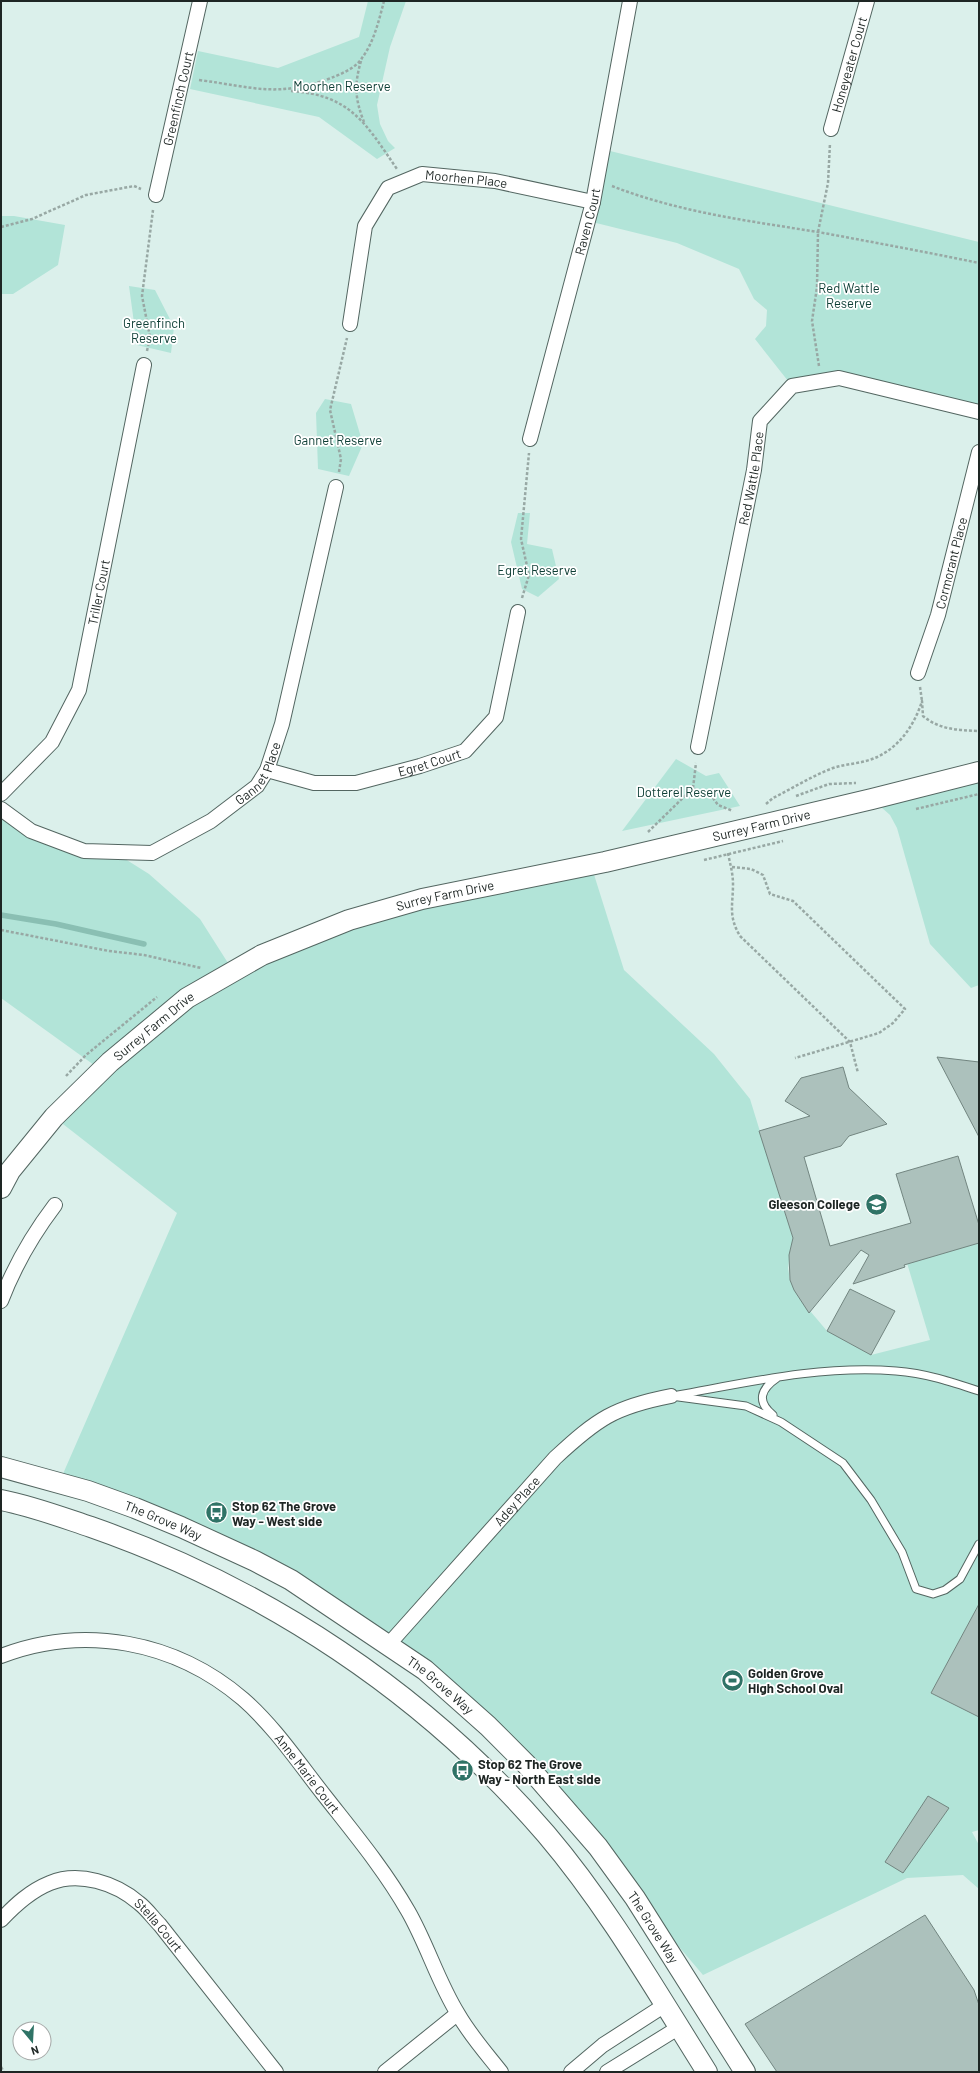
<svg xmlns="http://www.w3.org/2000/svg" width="980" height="2073" font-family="Barlow,sans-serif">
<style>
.green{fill:#b2e4d8}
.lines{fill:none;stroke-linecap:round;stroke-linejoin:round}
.stream{stroke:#8abfb3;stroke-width:5.5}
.building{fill:#acc1bc;stroke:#728580}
.lane-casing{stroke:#536661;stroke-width:9}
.street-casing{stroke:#536661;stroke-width:16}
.secondary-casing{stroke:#536661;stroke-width:22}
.path{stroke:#98a8a4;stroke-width:2.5;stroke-dasharray:3 2;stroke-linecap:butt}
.lane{stroke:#fff;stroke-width:7}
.street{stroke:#fff;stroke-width:14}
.secondary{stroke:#fff;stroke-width:20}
.labels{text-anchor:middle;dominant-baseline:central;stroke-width:3.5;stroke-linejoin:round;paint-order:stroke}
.street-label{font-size:13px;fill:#1e2624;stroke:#fff}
.park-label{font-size:13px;fill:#0c3d34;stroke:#fff}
.poi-label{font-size:13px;font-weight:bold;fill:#1e2624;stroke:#fff;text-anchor:start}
</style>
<rect width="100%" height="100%" fill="#dbf0eb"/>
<path class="green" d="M 368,1 L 406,1 L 390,47 L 377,105 L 380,124 L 388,141 L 395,148 L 377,159 L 319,117 L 190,89 L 198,51 L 278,68 L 359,37 Z
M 602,149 L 979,242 L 979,411 L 840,378 L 792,386 L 755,339 L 766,326 L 767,310 L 754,299 L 739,269 L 677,243 L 588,221 Z
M 1,216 L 14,216 L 65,225 L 58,265 L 13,294 L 1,294 Z
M 129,286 L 155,290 L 174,327 L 171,353 L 137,345 Z
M 325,399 L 351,404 L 363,444 L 349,476 L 318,469 L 316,413 Z
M 518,513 L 530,513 L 527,544 L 552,549 L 559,579 L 538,597 L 522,589 L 511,542 Z
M 676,759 L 706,776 L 719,773 L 740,806 L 622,831 Z
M 979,771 L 979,985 L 971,988 L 930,944 L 897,828 L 890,815 L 872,799 Z
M 1,809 L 32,831 L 114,852 L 149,874 L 200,919 L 228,963 C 178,990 136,1028 94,1065 L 1,998 Z
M 591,865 L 624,970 L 714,1054 L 750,1099 L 795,1245 L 791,1246 L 788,1268 L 790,1280 L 800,1299 L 827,1331 L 871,1355 L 930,1340 L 907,1263 L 979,1240 L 979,1604 L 931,1693 L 979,1717 L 979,1830 L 972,1832 L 979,1845 L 979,1889 L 963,1875 L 907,1878 L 703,1975 L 618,1875 L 425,1670 L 255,1561 L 59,1483 L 177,1213 L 54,1117 L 187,998 L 349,920 Z"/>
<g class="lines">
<path class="stream" d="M 1,915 L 56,924 L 144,944"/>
</g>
<path class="building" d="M 937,1057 L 979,1062 L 979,1137 Z
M 843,1067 L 849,1088 L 887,1124 L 849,1136 L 841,1146 L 804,1157 L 830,1246 L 911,1223 L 896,1174 L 958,1156 L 979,1225 L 979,1243 L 904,1265 L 905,1267 L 853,1284 L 869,1255 L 861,1250 L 809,1313 L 794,1290 L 790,1280 L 789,1255 L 793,1238 L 759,1131 L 810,1116 L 785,1101 L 801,1078 Z
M 850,1289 L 895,1311 L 871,1355 L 827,1331 Z
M 979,1604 L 979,1717 L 931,1693 Z
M 928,1796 L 949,1808 L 903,1873 L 885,1862 Z
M 925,1915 L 974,1990 L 979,2005 L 979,2072 L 777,2072 L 745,2024 Z"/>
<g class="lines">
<defs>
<path id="lane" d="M 678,1395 C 750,1382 822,1365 896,1371 C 925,1373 952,1382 979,1391
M 671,1396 L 746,1406 L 781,1422 L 843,1463 L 871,1500 L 902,1552 L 916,1589 L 933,1594 L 945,1590 L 960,1579 L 979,1544
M 773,1415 C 756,1401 761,1389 777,1378"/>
<g id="street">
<path id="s1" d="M 831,129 L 867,1"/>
<path id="s2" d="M 156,195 L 200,1"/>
<path id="s3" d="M 350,324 L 365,226 L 388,188 L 422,174 L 495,181 L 593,202"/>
<path id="s4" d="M 530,439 L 593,202 L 630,1"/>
<path id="s5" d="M 918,673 L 938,615 L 979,452"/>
<path id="s6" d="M 698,747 L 754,470 L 760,421 L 792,386 L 839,378 L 979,412"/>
<path id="s7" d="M 267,770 L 314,783 L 356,783 L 420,766 L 465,751 L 496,717 L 518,612"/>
<path id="s8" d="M 1,794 L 52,742 L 79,690 L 144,365"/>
<path id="s9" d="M 1,809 L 31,831 L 84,851 L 152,853 L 211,821 L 257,786 L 267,770 L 282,724 L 336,487"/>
<path d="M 1,1301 C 14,1267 33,1234 55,1205"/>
<path id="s10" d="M 389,1644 L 555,1458 C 597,1419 614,1407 671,1396"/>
<path id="s11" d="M 1,1656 C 84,1624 175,1641 243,1699 C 274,1726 298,1762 324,1795 C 353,1832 384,1869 408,1911 C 427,1944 438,1982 458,2014 C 470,2035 486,2053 501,2072"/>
<path id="s12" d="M 1,1920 C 15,1905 30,1891 50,1883 C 79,1871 116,1883 139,1903 C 147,1909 153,1918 160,1925 L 276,2072"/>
<path d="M 385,2072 L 457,2014"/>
<path d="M 571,2072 L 603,2045 L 665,2005"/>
<path d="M 607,2072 L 678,2028"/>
</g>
<g id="secondary">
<path id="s13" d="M 1,1188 L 10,1171 L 54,1117 L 110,1062 L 187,998 L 262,955 L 349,920 L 422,899 L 605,862 L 872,799 L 979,772"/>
<path id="s14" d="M 1,1467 L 88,1491 L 135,1508 L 181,1527 L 255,1561 L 291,1580 L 425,1670 L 488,1726 L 526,1764 L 598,1847 L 635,1898 L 745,2072"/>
<path d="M 1,1500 C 32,1506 61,1517 91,1527 C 266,1588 425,1693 546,1834 C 608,1907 656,1991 707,2072"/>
</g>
</defs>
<use href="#lane" class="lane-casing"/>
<use href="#street" class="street-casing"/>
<use href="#secondary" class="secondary-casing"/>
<path class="path" d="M 361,61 C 354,85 355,99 364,122
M 199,80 C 253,87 277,98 331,78 C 341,74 356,68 362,58 C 374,42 379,20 384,1
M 291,91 C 351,95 366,124 397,169
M 612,186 C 678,212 749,221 818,232 C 872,242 926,252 979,263
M 1,227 L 32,219 L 86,195 L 134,186 L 141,189
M 147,351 L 150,337 L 142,296 L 153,210
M 819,366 L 812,321 L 817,287 L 818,232 L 828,183 L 830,143
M 339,472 L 341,459 L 330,410 L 347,338
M 522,598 L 529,575 L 521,539 L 529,453
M 920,687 L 922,701
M 693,788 L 696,763
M 796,796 L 829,784 L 856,783
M 766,804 L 773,798 C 793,788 812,776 833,768 C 845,764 857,764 869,760 C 896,752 914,727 922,701 L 923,716 C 940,730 958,730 979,731
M 916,809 L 979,794
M 648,832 L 693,788 L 713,798 L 718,805 L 733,811
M 728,853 C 730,864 733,873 733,884 C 733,905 728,916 740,936 L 850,1042 L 858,1073
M 704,860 L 783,841
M 732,867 L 751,869 L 763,875 L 770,894 L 793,901 L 905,1009 L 893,1023 L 879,1033 L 795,1058
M 1,930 L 109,951 L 144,955 L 201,968
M 66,1076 L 86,1055 L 157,997
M 1,2067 L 4,2072"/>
<use href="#lane" class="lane"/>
<use href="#street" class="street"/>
<use href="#secondary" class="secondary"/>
</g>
<defs>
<symbol id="school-disc" viewBox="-11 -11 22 22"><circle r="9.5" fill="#2f7366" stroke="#fff"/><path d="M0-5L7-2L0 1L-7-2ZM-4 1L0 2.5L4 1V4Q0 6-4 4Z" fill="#fff"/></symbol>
<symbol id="bus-disc" viewBox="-11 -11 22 22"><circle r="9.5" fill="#2f7366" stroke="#fff"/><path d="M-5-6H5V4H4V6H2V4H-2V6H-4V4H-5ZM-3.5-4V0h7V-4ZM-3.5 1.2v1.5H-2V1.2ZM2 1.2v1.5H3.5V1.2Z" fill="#fff"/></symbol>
<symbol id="stadium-disc" viewBox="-11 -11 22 22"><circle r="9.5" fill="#2f7366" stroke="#fff"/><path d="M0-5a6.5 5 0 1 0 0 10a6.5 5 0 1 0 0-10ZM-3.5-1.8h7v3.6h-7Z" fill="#fff"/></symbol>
</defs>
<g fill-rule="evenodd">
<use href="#school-disc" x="864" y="1192" width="25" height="25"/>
<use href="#bus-disc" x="204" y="1500" width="25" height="25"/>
<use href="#stadium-disc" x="720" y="1668" width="25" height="25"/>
<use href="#bus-disc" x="450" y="1758" width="25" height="25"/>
</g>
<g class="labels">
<g class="street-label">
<text stroke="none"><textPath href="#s1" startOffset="67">Honeyeater Court</textPath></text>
<text stroke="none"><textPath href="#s2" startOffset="99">Greenfinch Court</textPath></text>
<text stroke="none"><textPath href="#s3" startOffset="225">Moorhen Place</textPath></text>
<text stroke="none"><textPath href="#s4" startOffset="225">Raven Court</textPath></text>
<text stroke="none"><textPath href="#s6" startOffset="274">Red Wattle Place</textPath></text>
<text stroke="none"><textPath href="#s5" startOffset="115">Cormorant Place</textPath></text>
<text stroke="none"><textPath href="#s8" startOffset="231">Triller Court</textPath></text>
<text stroke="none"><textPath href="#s7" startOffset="167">Egret Court</textPath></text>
<text stroke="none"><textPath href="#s9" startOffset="298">Gannet Place</textPath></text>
<text stroke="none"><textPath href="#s13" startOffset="871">Surrey Farm Drive</textPath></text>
<text stroke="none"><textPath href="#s13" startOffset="547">Surrey Farm Drive</textPath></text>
<text stroke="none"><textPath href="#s13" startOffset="224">Surrey Farm Drive</textPath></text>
<text stroke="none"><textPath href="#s10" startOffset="192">Adey Place</textPath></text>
<text stroke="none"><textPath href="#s14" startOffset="171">The Grove Way</textPath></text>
<text stroke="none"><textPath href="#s14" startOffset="495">The Grove Way</textPath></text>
<text stroke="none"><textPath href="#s11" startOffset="357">Anne Marie Court</textPath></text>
<text stroke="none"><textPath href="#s12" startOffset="187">Stella Court</textPath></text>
<text stroke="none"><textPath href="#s14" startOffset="819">The Grove Way</textPath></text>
</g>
<g class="park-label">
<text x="342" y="86">Moorhen Reserve</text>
<text x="849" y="288">Red Wattle<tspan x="849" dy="15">Reserve</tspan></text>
<text x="154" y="323">Greenfinch<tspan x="154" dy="15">Reserve</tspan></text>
<text x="338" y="440">Gannet Reserve</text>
<text x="537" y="570">Egret Reserve</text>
<text x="684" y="792">Dotterel Reserve</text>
</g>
<g class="poi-label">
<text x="860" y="1204" text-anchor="end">Gleeson College</text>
<text x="232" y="1506">Stop 62 The Grove<tspan x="232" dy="15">Way - West side</tspan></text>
<text x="748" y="1673">Golden Grove<tspan x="748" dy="15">High School Oval</tspan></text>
<text x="478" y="1764">Stop 62 The Grove<tspan x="478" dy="15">Way - North East side</tspan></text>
</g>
</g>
<rect width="980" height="2073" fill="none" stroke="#1e2624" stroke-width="4"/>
<g transform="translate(32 2041) rotate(162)"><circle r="19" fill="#ffffff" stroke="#a5a8a7"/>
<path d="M0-3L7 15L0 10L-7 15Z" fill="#2f7366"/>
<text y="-6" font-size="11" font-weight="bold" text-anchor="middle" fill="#1e2624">N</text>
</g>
</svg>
